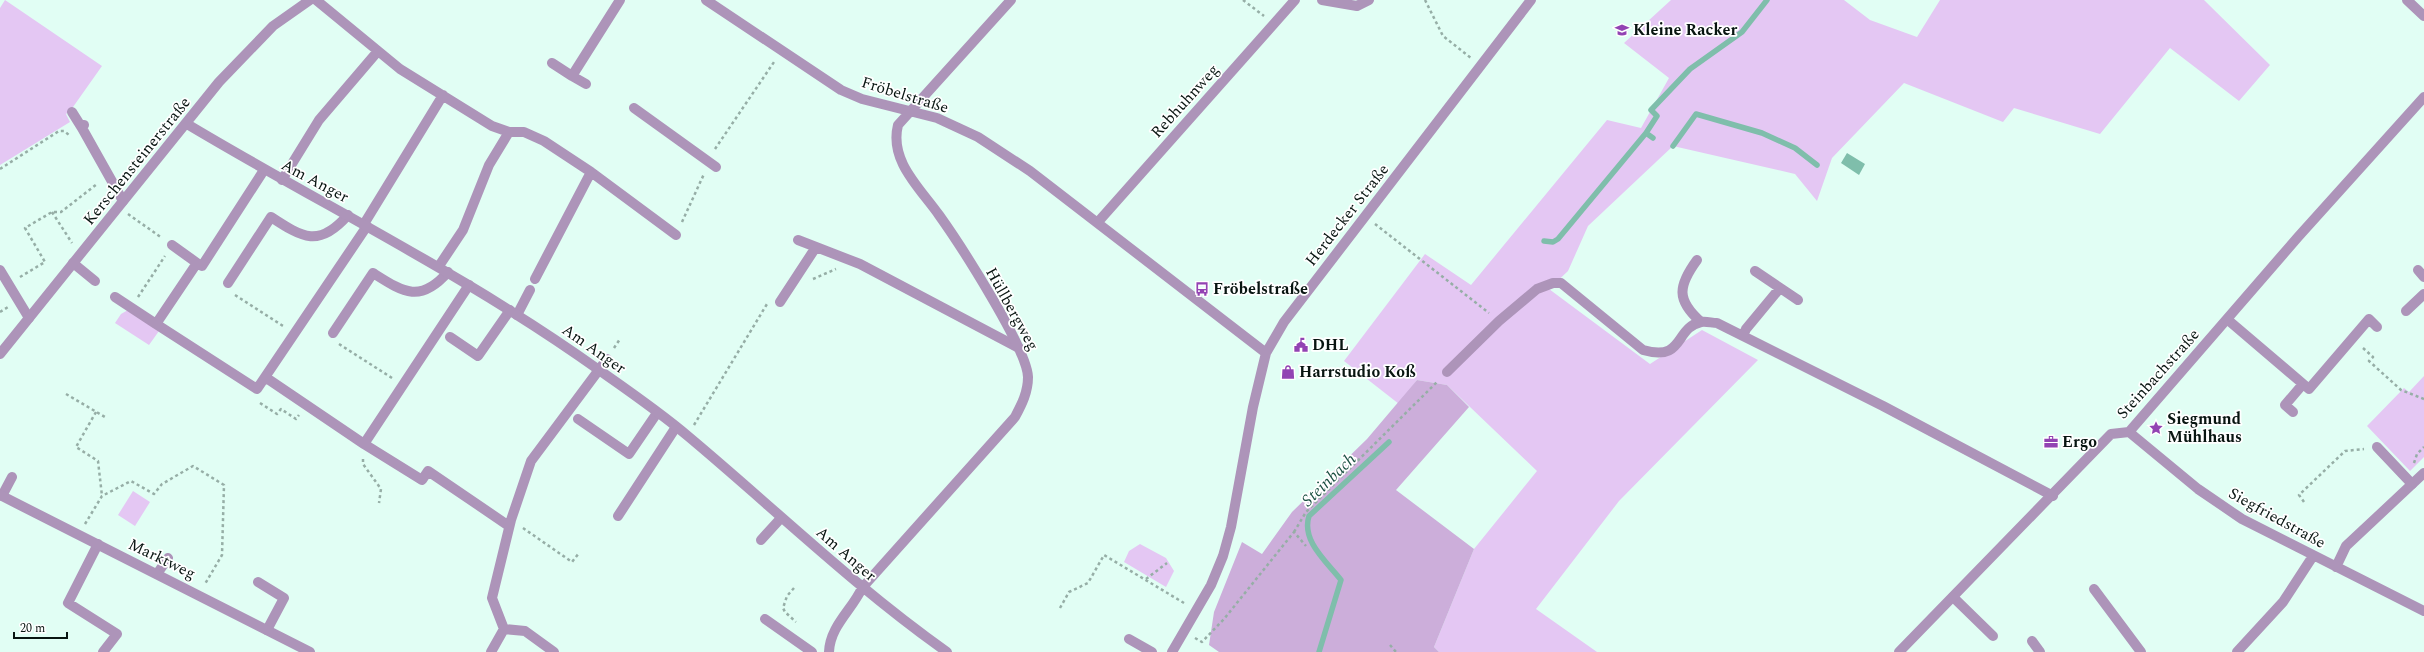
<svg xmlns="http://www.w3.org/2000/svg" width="2424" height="652" font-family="Spectral,serif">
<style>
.green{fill:#e4c7f3}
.forest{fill:#ccaeda}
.water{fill:#7fbeab}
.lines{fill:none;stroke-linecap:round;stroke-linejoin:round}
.stream{stroke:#7fbeab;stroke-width:5.5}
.path{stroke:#96aea6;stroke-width:2.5;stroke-dasharray:3 3;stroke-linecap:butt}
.lane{stroke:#ad94b9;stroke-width:10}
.street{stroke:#ad94b9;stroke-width:10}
.labels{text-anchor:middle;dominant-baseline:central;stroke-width:3.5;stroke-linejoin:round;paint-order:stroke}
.poi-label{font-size:16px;font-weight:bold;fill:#081511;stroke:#fff;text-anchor:start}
.street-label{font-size:16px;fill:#081511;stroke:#fff}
.water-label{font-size:17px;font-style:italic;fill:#1c5043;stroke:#fff}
</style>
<rect width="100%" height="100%" fill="#e1fef4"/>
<path class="green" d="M 5,0 L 102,66 L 73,107 L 66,114 L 70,122 L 0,165 L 0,8 Z
M 1671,0 L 1844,0 L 1870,20 L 1917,37 L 1940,0 L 2204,0 L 2270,65 L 2239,101 L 2170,48 L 2100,134 L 2014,108 L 2003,122 L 1904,83 L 1832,158 L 1817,201 L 1795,174 L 1673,146 L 1588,226 L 1568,271 L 1549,289 L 1650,364 L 1702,330 L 1758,360 L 1619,501 L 1536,609 L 1597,652 L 1439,652 L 1434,647 L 1474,549 L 1537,471 L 1447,385 L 1417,380 L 1399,404 L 1344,361 L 1425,254 L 1471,285 L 1607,120 L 1641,128 L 1669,78 L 1624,43 Z
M 128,310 L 159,331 L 149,345 L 115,323 L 121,314 Z
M 2424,376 L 2424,457 L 2410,471 L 2367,426 L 2404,388 L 2409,392 Z
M 133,491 L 150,502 L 135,526 L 118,515 Z
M 1140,544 L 1166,558 L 1174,571 L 1166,587 L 1124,562 L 1129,551 Z"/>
<path class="forest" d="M 1417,380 L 1447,385 L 1469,407 L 1396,490 L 1474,549 L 1434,647 L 1439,652 L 1219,652 L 1209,645 L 1214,612 L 1242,542 L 1262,554 L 1292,512 L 1367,439 Z"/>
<path class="water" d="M 1847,153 L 1865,164 L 1859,175 L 1841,163 Z"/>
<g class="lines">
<path class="stream" d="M 1646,133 L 1653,138
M 1673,146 L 1696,114 L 1762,133 L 1795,148 L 1817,165
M 1544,241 L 1553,242 L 1558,239 L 1646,133 L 1657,116 L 1651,110 L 1690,69 L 1742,32 L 1767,0
M 1319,652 L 1341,580 C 1327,562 1301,541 1309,516 L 1389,442"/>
<path class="path" d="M 1243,0 L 1264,16
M 1425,0 L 1443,36 L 1471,58
M 715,149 L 774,62
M 0,169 L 59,131 L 64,131 L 69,135
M 52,212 L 72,243
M 128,214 L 162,238
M 682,222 L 704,174
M 1375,224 L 1489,313
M 20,277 L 45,262 L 25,228 L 52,212 L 61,212 L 97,184
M 813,279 L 836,269
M 235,295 L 283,326
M 138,297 L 165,256
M 0,312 L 8,307
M 339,344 L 392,378
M 614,348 L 620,339
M 2363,348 L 2373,357 L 2369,361 L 2401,390 L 2424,399
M 66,394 L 105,417
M 260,403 L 277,414 L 281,409 L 296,419 L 299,415
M 96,412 L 76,447 L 98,461 L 102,496
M 694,425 L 767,304
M 363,459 L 363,464 L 381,489 L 379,503
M 2414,463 L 2417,454 L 2424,447
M 2304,502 L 2299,495 L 2345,451 L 2364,449
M 85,524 L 102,496 L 131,481 L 154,494 L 162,484 L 193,466 L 224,485 L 222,555 L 205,584
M 523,528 L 572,562 L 579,553
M 1294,532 L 1306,512 L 1438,381
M 1146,579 L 1167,563
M 794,588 L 787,596 L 783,608 L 785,612 L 796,622
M 1060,608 L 1069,592 L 1088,583 L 1104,555 L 1184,603
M 1195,638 L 1202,642 L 1224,619 L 1294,532 L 1306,546
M 1390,645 L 1396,652"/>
<path class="lane" d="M 316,0 L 400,69 L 492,126 L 509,132 L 524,132 L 544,141 L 591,172 L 676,235
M 1322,0 L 1357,6 L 1369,0
M 2407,0 L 2424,16
M 552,63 L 572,76 L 620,0
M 572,76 L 586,84
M 634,108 L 716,167
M 72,112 L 82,128
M 84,125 L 82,128 L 123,201
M 264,170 L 202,266 L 197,263 L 156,324 L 257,389 L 367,226
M 282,180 L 319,120 L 378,51
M 364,224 L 443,95
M 798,240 L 860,264 L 1019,348
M 172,245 L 197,263
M 1697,260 C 1678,286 1676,300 1701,322
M 73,263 L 95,281
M 439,266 L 463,230 L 489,165 L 509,132
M 0,270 L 29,318
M 2418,270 L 2424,277
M 1755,271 L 1798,300
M 535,279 L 591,172
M 228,283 L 271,217 C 303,238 319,248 348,215
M 115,297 L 156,324
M 780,302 L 816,247
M 2406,311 L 2424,294
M 517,315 L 530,290
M 2228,320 L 2309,389 L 2369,319 L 2377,327
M 333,333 L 373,273 C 403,292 420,304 448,272
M 1743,336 L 1746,329 L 1780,288
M 450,337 L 478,356 L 510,310
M 1447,372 L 1499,321 L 1537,289 L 1553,283 L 1561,283 L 1643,350 C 1685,362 1674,328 1701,322 C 1706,321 1712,323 1717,323 L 1883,406 L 2053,496
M 265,377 L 364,444 L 422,480 L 428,471 L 509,526
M 2293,412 L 2285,405 L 2303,384
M 578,419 L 629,454 L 657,413
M 364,444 L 469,285
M 2377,447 L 2412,484
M 2,496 L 12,477
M 618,516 L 676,427
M 761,540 L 781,518
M 98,544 L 68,603 L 117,634 L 103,652
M 157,574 L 168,558
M 258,582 L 284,598 L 267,630
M 2094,589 L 2141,652
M 1953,597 L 1993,636
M 765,619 L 812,652
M 504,629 L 492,598 L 511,520 L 531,461 L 607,359
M 1129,639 L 1152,652
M 2032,641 L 2040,652
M 491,652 L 504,629 L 525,631 L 554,652"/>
<path class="street" d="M 706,0 L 841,90 L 862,99 L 937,118 L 978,137 L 1030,171 L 1266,353
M 187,124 C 324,206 468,276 599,370 C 629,391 661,413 689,437 C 775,509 855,587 947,652
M 1098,222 L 1295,0
M 0,354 L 219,82 L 273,26 L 310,0
M 2129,432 L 2198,489 L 2242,519 L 2424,611
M 0,495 L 310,652
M 2336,567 L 2346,546 L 2424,473
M 829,652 C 830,626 852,610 862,588 L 1015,417 C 1022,404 1028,392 1028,377 C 1027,348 959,243 939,215 C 920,188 889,161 898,125 L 1011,0
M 1172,652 L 1211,585 L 1223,556 L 1231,527 L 1253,407 L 1266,353 L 1284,322 L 1531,0
M 1899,652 L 2111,434 L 2129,432 L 2298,237 L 2424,97
M 2237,652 L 2283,602 L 2313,556"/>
</g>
<defs>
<symbol id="school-bare" viewBox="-9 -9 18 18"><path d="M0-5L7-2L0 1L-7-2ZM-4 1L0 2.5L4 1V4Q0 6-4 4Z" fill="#9243b3" stroke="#fff" stroke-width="2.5" paint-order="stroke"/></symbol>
<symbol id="bus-bare" viewBox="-9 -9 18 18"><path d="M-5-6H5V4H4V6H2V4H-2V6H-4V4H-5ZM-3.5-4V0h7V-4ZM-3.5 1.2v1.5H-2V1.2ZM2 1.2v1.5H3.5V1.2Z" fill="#9243b3" stroke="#fff" stroke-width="2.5" paint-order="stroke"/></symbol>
<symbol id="civic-bare" viewBox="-9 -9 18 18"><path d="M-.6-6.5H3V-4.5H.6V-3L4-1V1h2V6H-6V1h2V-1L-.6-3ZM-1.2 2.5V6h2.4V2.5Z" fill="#9243b3" stroke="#fff" stroke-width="2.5" paint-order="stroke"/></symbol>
<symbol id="shop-bare" viewBox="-9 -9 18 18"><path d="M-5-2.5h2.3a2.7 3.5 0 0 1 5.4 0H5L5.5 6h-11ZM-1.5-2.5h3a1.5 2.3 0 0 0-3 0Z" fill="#9243b3" stroke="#fff" stroke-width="2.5" paint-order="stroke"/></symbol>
<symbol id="sight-bare" viewBox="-9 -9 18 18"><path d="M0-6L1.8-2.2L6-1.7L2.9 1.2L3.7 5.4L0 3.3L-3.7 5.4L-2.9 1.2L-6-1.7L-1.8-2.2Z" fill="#9243b3" stroke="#fff" stroke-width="2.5" paint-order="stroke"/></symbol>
<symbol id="office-bare" viewBox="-9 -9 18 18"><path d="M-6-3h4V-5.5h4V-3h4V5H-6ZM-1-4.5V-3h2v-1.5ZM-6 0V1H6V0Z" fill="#9243b3" stroke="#fff" stroke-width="2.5" paint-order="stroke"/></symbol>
</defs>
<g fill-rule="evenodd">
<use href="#school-bare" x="1612" y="20" width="20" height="20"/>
<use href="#bus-bare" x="1192" y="279" width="20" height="20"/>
<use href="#civic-bare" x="1291" y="335" width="20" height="20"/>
<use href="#shop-bare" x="1278" y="362" width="20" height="20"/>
<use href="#sight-bare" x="2146" y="418" width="20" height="20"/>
<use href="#office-bare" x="2041" y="432" width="20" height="20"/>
</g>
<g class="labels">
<g class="poi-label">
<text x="1633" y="30">Kleine Racker</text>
<text x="1213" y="289">Fröbelstraße</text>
<text x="1312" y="345">DHL</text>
<text x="1299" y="372">Harrstudio Koß</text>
<text x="2167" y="419">Siegmund<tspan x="2167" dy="18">Mühlhaus</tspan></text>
<text x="2062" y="442">Ergo</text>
</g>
<g class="street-label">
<text transform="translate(905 95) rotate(17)">Fröbelstraße</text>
<text transform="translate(1185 101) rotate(-48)">Rebhuhnweg</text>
<text transform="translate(137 161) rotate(-51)">Kerschensteinerstraße</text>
<text transform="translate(315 181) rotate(28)">Am Anger</text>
<text transform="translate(1347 215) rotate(-52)">Herdecker Straße</text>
<text transform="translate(1012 309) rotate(61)">Hüllbergweg</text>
<text transform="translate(594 349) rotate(35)">Am Anger</text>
<text transform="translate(2158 374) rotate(-48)">Steinbachstraße</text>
<text transform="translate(2277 518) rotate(29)">Siegfriedstraße</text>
<text transform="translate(846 554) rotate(41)">Am Anger</text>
<text transform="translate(162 559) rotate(26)">Marktweg</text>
</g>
<g class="water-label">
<text transform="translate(1329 480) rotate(-44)">Steinbach</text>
</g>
</g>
<path d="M14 632v6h53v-6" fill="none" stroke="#081511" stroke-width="2"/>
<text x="20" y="632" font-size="12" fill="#081511" stroke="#ffffff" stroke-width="3" paint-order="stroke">20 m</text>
</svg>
